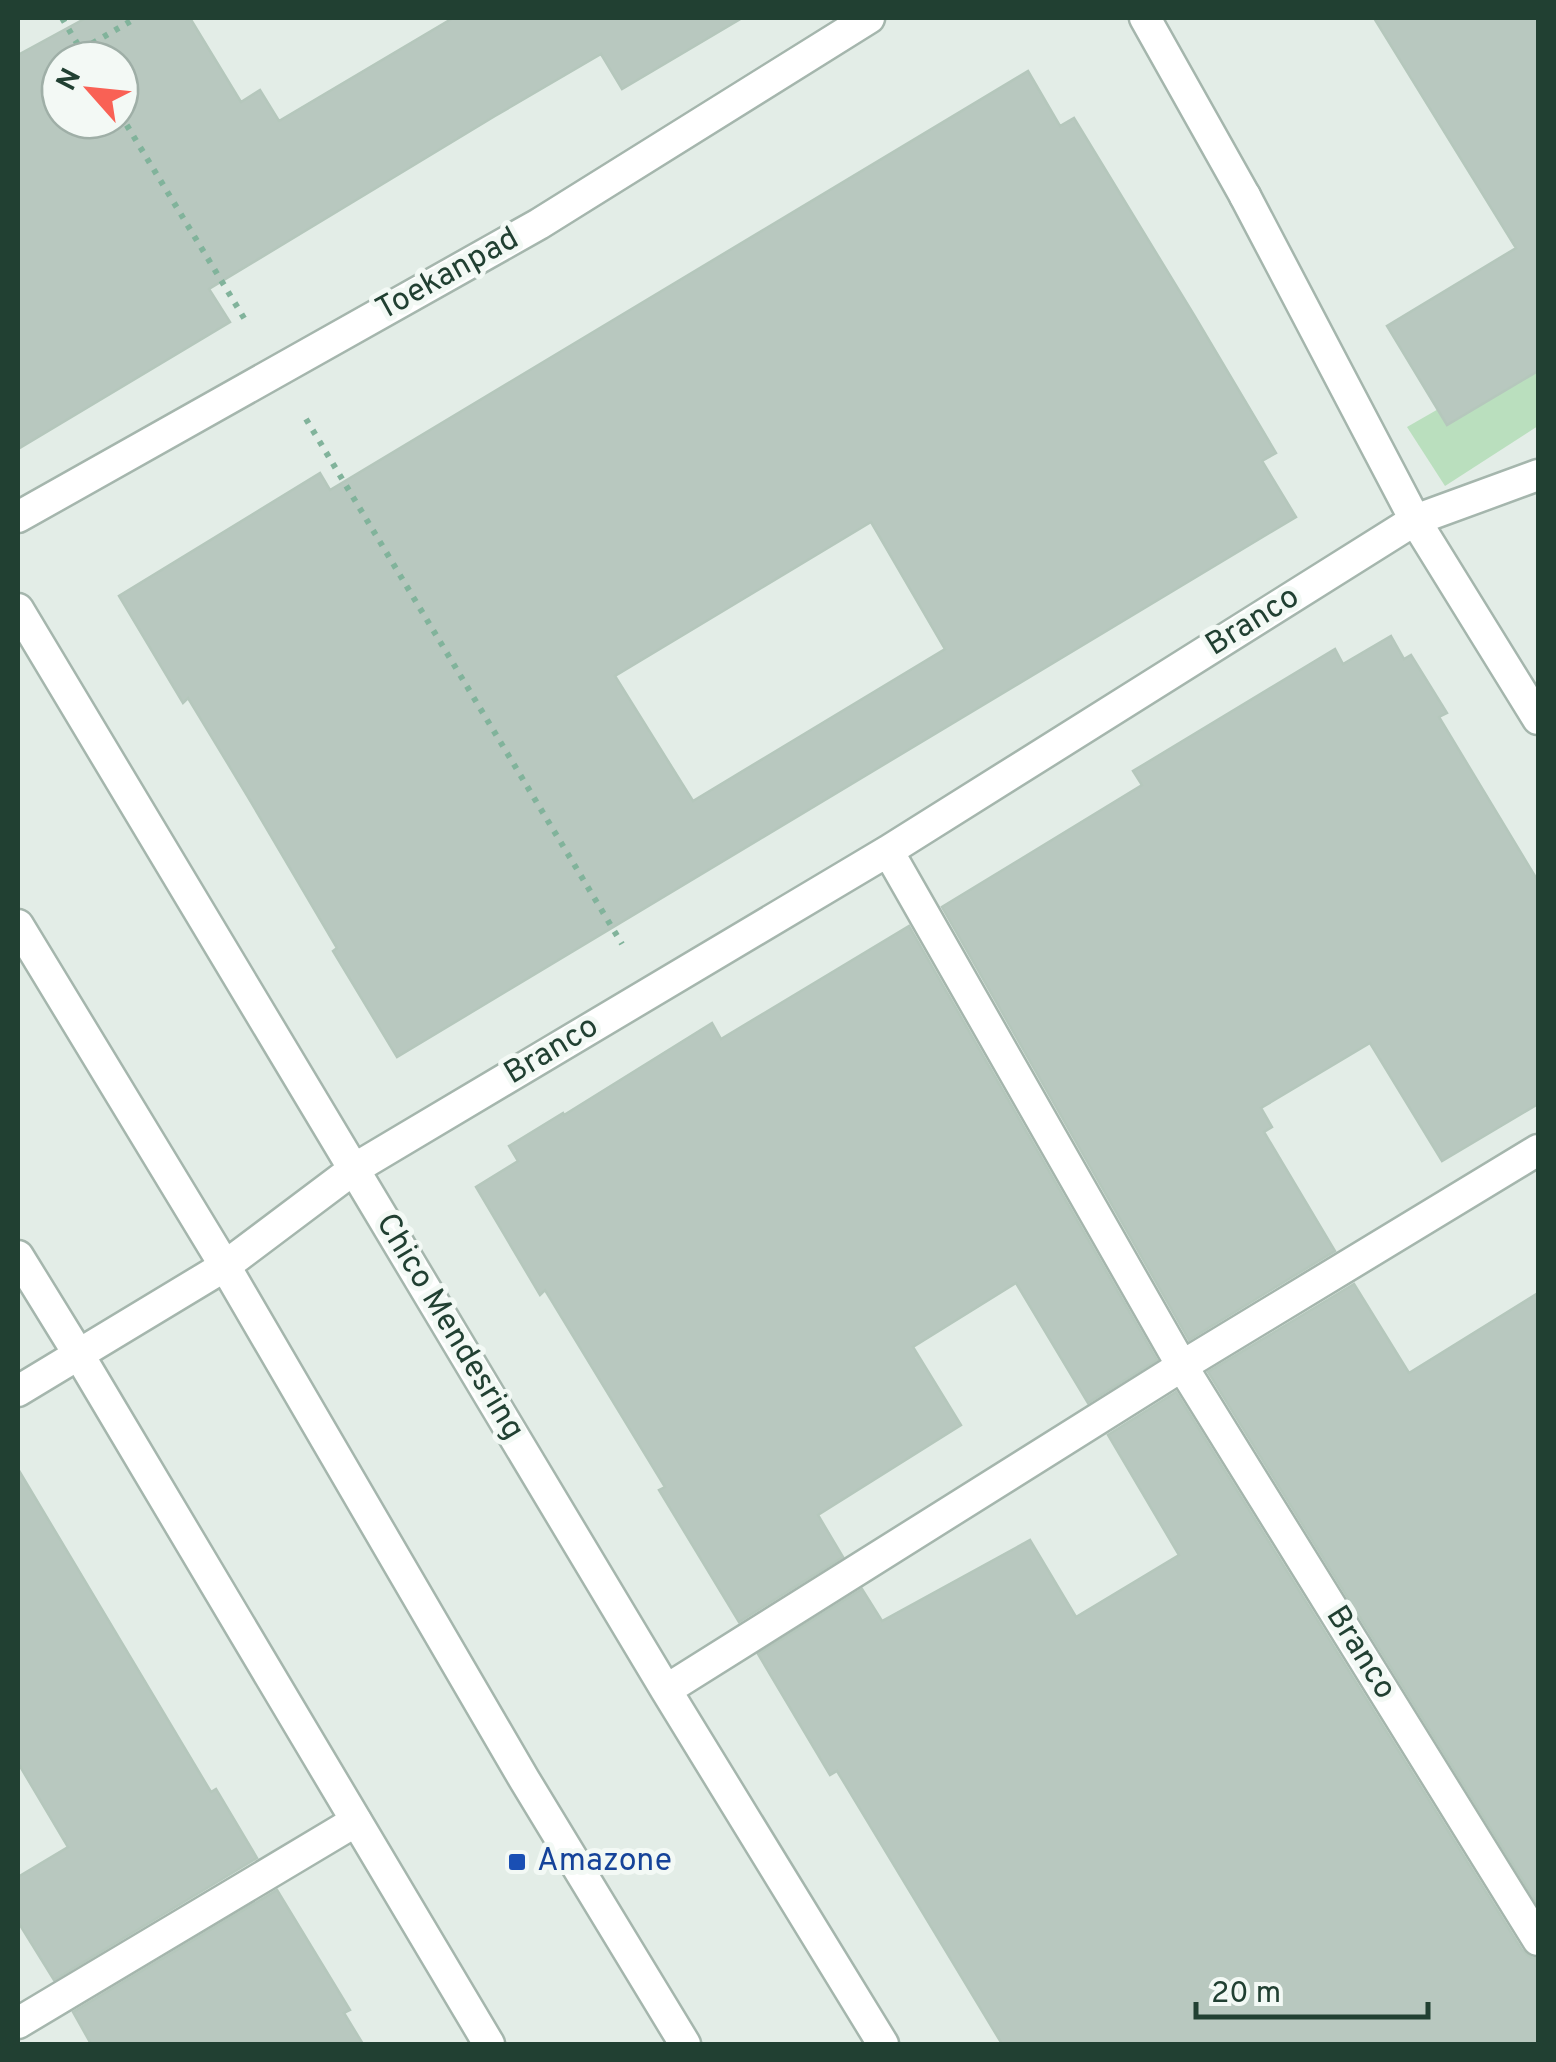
<svg xmlns="http://www.w3.org/2000/svg" width="1556" height="2062" font-family="Overpass,sans-serif">
<style>
.green{fill:#badfbe}
.building{fill:#b8c8bf;stroke:#b5c7bc;stroke-width:2.5;fill-rule:evenodd}
.lines{fill:none;stroke-linecap:round;stroke-linejoin:round}
.pedestrian-casing{stroke:#a5b6ad;stroke-width:35}
.minor-casing{stroke:#a5b6ad;stroke-width:35}
.tertiary-casing{stroke:#a5b6ad;stroke-width:35}
.path{stroke:#81b39b;stroke-width:6;stroke-dasharray:5 8;stroke-linecap:butt}
.pedestrian{stroke:#fff;stroke-width:30}
.minor{stroke:#fff;stroke-width:30}
.tertiary{stroke:#fff;stroke-width:30}
.transit-dot{fill:#1a4fb4;stroke:#f3f9f5;stroke-width:4}
.labels{text-anchor:middle;dominant-baseline:central;stroke-width:10;stroke-linejoin:round;paint-order:stroke}
.street-label{font-size:32px;fill:#214032;stroke:#f3f9f5}
.transit-label{font-size:32px;fill:#164399;stroke:#f3f9f5;text-anchor:start}
</style>
<rect width="100%" height="100%" fill="#e3ede7"/>
<path class="green" d="M 1538,352 L 1538,426 L 1445,486 L 1407,427 Z"/>
<path class="building" d="M 86,18 L 190,18 L 241,102 L 260,90 L 279,121 L 453,18 L 742,18 L 622,89 L 601,54 L 495,116 L 209,289 L 230,322 L 18,449 L 18,55 ZM 60,60 L 120,60 L 120,120 L 60,120 Z
M 1374,18 L 1538,18 L 1538,371 L 1447,425 L 1387,326 L 1516,248 Z
M 1028,71 L 1060,126 L 1074,118 L 1194,315 L 1276,453 L 1262,461 L 1296,517 L 397,1057 L 333,951 L 337,948 L 248,797 L 188,698 L 183,703 L 119,596 L 320,473 L 330,490 ZM 871,522 L 945,649 L 693,801 L 615,676 Z
M 1391,636 L 1404,659 L 1411,655 L 1447,713 L 1439,717 L 1538,881 L 1538,1104 L 1442,1161 L 1370,1043 L 1261,1108 L 1272,1127 L 1264,1132 L 1335,1251 L 1189,1340 L 942,907 L 1142,785 L 1133,771 L 1335,649 L 1343,664 Z
M 909,926 L 1157,1360 L 1088,1403 L 1016,1283 L 913,1347 L 961,1425 L 818,1515 L 843,1557 L 739,1622 L 659,1490 L 665,1487 L 545,1290 L 540,1295 L 476,1187 L 518,1161 L 509,1146 L 563,1113 L 564,1115 L 712,1023 L 721,1039 Z
M 1354,1284 L 1409,1373 L 1538,1293 L 1538,1905 L 1208,1372 Z
M 1176,1392 L 1522,1950 L 1530,1957 L 1538,1959 L 1538,2044 L 1002,2044 L 837,1771 L 830,1775 L 758,1654 L 862,1589 L 882,1621 L 1030,1540 L 1076,1617 L 1179,1555 L 1108,1435 Z
M 18,1469 L 211,1792 L 216,1789 L 257,1858 L 54,1980 L 18,1922 L 18,1877 L 68,1847 L 18,1763 Z
M 277,1890 L 350,2010 L 344,2013 L 363,2044 L 91,2044 L 73,2012 Z"/>
<g class="lines">
<defs>
<path id="pedestrian" d="M 1145,18 L 1245,196
M 18,1391 L 225,1266
M 18,2023 L 356,1821"/>
<path id="minor" d="M 1245,196 L 1415,520 L 1538,719
M 18,517 L 539,224 L 869,18
M 18,609 L 666,1690 L 883,2044
M 888,851 L 1182,1366 L 1538,1940
M 18,1256 L 79,1355 L 489,2044
M 225,1266 L 354,1169 L 888,851 L 1415,520 L 1538,475
M 666,1690 L 1182,1366 L 1538,1150"/>
<path id="tertiary" d="M 18,925 L 225,1266 L 524,1779 L 685,2044"/>
</defs>
<use href="#pedestrian" class="pedestrian-casing"/>
<use href="#minor" class="minor-casing"/>
<use href="#tertiary" class="tertiary-casing"/>
<path class="path" d="M 62,18 L 87,60
M 81,50 L 136,18
M 120,114 L 247,323
M 306,419 L 622,944"/>
<use href="#pedestrian" class="pedestrian"/>
<use href="#minor" class="minor"/>
<use href="#tertiary" class="tertiary"/>
</g>
<rect class="transit-dot" x="507" y="1852" width="20" height="20" rx="5"/>
<g class="labels">
<g class="street-label">
<text transform="translate(448 275) rotate(-29)">Toekanpad</text>
<text transform="translate(1253 622) rotate(-32)">Branco</text>
<text transform="translate(552 1051) rotate(-31)">Branco</text>
<text transform="translate(449 1327) rotate(59)">Chico Mendesring</text>
<text transform="translate(1360 1653) rotate(58)">Branco</text>
</g>
<g class="transit-label">
<text x="537" y="1862">Amazone</text>
</g>
</g>
<rect width="1556" height="2062" fill="none" stroke="#214032" stroke-width="40"/>
<g transform="translate(90 90) rotate(297)"><circle r="48" fill="#f3f9f5" stroke="#9fafa7" stroke-width="2.5"/>
<path d="M0-8L18 38L0 25L-18 38Z" fill="#f96155"/>
<text y="-15" font-size="28" font-weight="bold" text-anchor="middle" fill="#214032">N</text>
</g>
<path d="M1196 2002v15h232v-15" fill="none" stroke="#214032" stroke-width="5"/>
<text x="1211" y="2002" font-size="30" fill="#214032" stroke="#f3f9f5" stroke-width="8" paint-order="stroke">20 m</text>
</svg>
